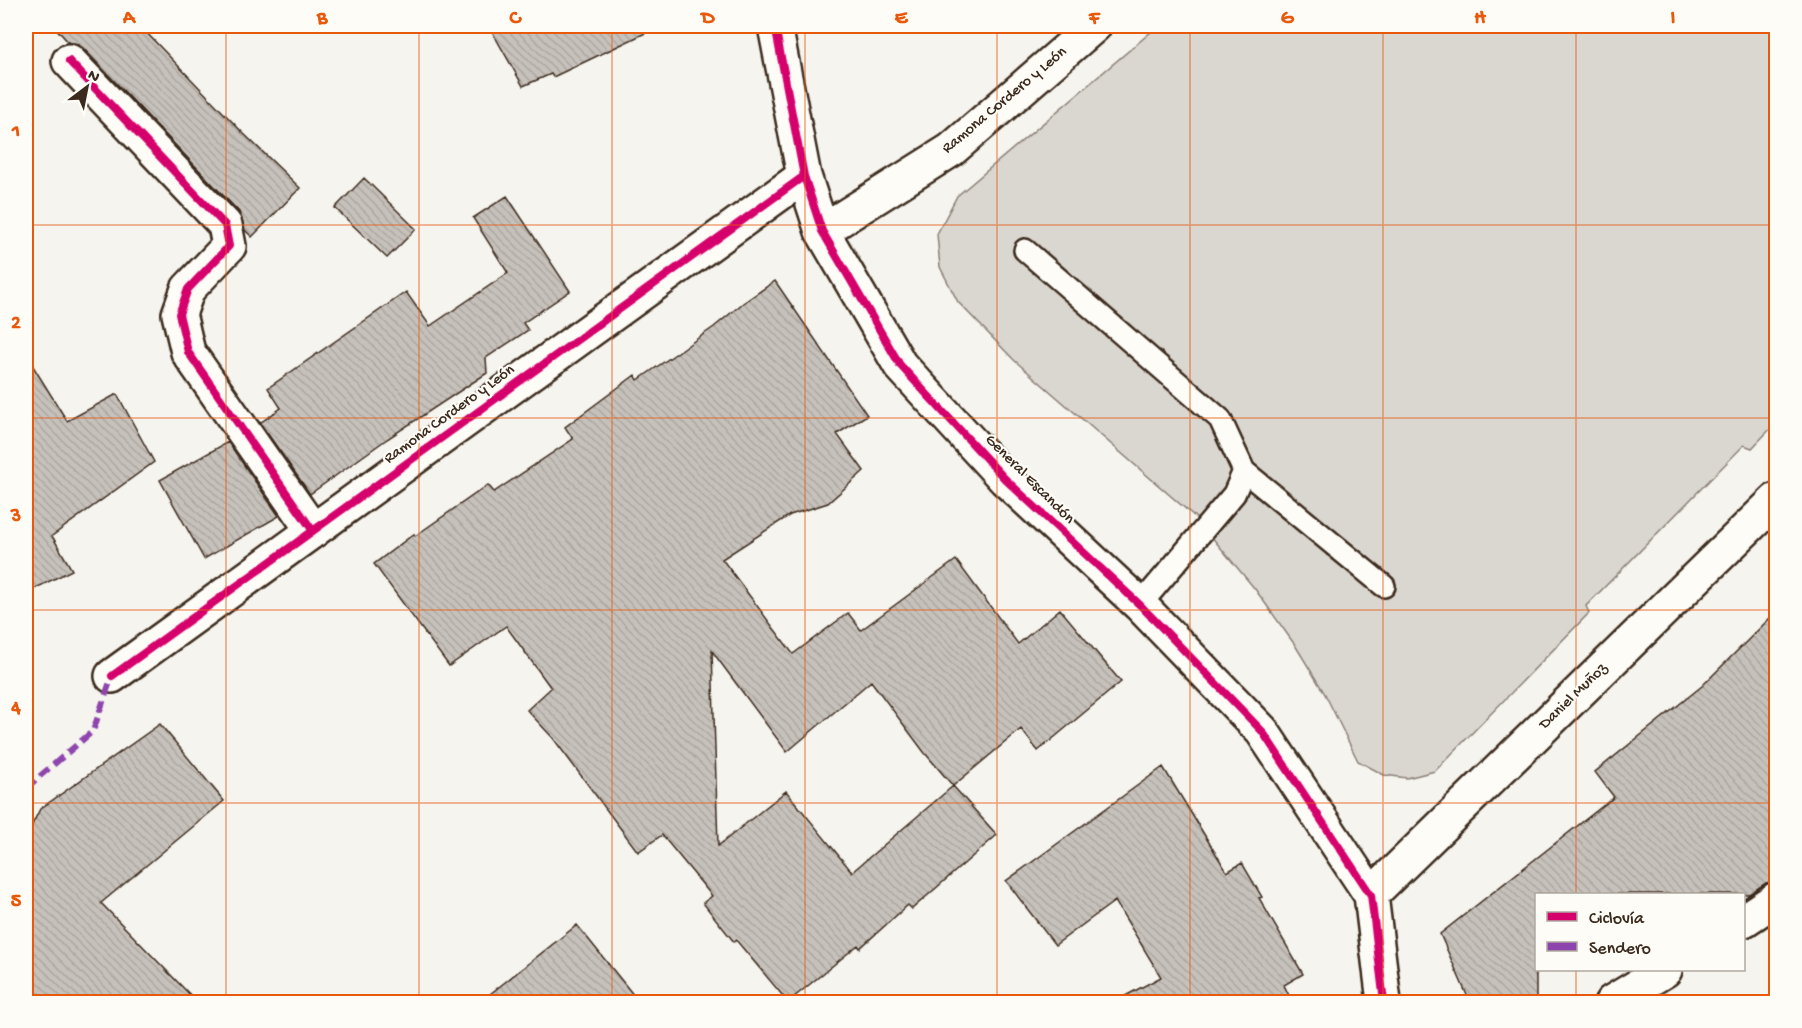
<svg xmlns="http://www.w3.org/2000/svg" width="1802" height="1028" font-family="'Gochi Hand',sans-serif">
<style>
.pitch{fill:#dad6d0;stroke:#8a8077;stroke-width:1.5}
.building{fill:url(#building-back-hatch);stroke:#3b2a1e;stroke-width:1.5;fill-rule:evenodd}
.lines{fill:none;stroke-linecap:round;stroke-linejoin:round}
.lane-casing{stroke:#3b2a1e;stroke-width:26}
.street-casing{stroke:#3b2a1e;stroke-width:38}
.lane{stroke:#fdfcf7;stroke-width:21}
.street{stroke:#fdfcf7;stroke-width:33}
.quiet{stroke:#8e44ad;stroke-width:6;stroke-dasharray:12 6;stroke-linecap:butt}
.cycleway-casing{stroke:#fdfcf7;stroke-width:11}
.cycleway{stroke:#d6006c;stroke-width:8}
.grid{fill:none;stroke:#e8590c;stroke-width:1.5;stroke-opacity:0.55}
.labels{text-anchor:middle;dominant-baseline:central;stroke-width:4.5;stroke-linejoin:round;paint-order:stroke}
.street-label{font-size:16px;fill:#3b2a1e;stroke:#fdfcf7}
.neatline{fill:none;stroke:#e8590c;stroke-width:2}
.grid-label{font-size:20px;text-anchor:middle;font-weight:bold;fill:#e8590c}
</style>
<defs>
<pattern id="building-back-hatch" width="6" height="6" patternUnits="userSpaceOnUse" patternTransform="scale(1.5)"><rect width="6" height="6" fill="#c7c1bb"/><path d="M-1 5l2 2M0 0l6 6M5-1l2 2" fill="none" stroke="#aca6a0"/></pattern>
</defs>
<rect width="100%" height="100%" fill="#f5f4ee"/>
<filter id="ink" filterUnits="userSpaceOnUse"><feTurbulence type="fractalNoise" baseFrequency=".0167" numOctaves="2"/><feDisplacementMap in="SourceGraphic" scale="12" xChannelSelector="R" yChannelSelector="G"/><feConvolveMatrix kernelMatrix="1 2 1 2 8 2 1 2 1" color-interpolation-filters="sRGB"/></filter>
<g filter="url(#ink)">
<path class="pitch" d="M 1158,26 L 1776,26 L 1776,423 L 1752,448 L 1744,445 L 1586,606 L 1589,613 L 1435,771 L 1407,778 L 1384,775 L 1358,761 L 1325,694 L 1295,645 L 1255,589 L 1195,517 L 1014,360 L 958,302 L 940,267 L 937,234 L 957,196 Z"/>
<path class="building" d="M 54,26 L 140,26 L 243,133 L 300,188 L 252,237 L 245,230 L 239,212 L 83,48 L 75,43 L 69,43 Z
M 489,26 L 660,26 L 553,77 L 551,74 L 523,86 Z
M 364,178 L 416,229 L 387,258 L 335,208 Z
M 507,196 L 570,291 L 523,323 L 528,330 L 486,358 L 487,373 L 387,439 L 310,494 L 260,423 L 281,408 L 268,388 L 406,292 L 430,326 L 508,273 L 473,218 Z
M 775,281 L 867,415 L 837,434 L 864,471 L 828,503 L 790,515 L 722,559 L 793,654 L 848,613 L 861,630 L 956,560 L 1018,644 L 1060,609 L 1121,682 L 1038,751 L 1021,729 L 953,786 L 997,835 L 912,909 L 908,905 L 860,948 L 858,945 L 788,1002 L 736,940 L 734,942 L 703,903 L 712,896 L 662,835 L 638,852 L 553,738 L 527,710 L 551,688 L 506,626 L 449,666 L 374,564 L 414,534 L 415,536 L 488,485 L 494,492 L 573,439 L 565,427 L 635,375 L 638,380 L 714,327 L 743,303 ZM 712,651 L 787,752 L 871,681 L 924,752 L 953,786 L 852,872 L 786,791 L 718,846 Z
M 26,355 L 67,421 L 117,394 L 154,462 L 52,536 L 72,570 L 26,593 Z
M 228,442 L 279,516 L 204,559 L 160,480 Z
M 1776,612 L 1776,881 L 1766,883 L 1749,894 L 1536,894 L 1536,1002 L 1470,1002 L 1440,934 L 1614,797 L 1595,772 L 1702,686 Z
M 160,724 L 224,801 L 101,903 L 197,1002 L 26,1002 L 26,837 L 40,809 Z
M 1163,767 L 1227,872 L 1242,863 L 1262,897 L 1259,898 L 1303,974 L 1284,985 L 1292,1002 L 1114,1002 L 1161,977 L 1115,901 L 1055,945 L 1006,881 Z
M 577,925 L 639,1002 L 480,1002 Z"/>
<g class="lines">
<defs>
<path id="lane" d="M 1025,250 L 1220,419 L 1244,471 L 1234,494 L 1140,605
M 1244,471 L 1384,586"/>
<path id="street" d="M 775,26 L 804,176 L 822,231 L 900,365 L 1005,479 L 1140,605 L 1262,731 L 1371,895 L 1384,1002
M 69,61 L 225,225 L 229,246 L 188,289 L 179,314 L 188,352 L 313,531
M 822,231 L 951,150 L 1094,26
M 112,676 L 804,176
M 1371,895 L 1776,500
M 1744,920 L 1776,899
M 1612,1002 L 1665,970"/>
</defs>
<use href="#lane" class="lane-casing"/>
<use href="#street" class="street-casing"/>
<use href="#lane" class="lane"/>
<use href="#street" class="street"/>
<path class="quiet" d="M 26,788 L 93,731 L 112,676"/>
<defs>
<path id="cycleway" d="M 775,26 L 804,176 L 822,231 L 900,365 L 1005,479 L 1140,605 L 1262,731 L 1371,895 L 1384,1002
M 69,61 L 225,225 L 229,246 L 188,289 L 179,314 L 188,352 L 313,531
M 112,676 L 804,176"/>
</defs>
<use href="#cycleway" class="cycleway-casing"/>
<use href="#cycleway" class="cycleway"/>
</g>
</g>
<path class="grid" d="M 226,26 L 226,1002M 419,26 L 419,1002M 612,26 L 612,1002M 805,26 L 805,1002M 997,26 L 997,1002M 1190,26 L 1190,1002M 1383,26 L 1383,1002M 1576,26 L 1576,894M 26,225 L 1776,225M 26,418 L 1776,418M 26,610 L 1776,610M 26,803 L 1776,803M 1576,970 L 1576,1002"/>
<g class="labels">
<g class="street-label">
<text transform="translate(1005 101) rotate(-40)">Ramona Cordero y León</text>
<text transform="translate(450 415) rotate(-36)">Ramona Cordero y León</text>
<text transform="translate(1029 480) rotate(45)">General Escandón</text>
<text transform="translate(1574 697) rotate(-44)">Daniel Muñoz</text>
</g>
</g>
<rect width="1802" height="1028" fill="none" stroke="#fdfcf7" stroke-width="66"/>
<rect x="1535" y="893" width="210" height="78" fill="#fdfcf7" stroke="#afa8a0" stroke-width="1.5"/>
<rect x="1547" y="912" width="30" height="9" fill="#d6006c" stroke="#afa8a0" stroke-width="1.5"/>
<text x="1589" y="923" font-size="18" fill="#3b2a1e">Ciclovía</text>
<rect x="1547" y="942" width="30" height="9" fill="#8e44ad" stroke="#afa8a0" stroke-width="1.5"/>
<text x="1589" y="953" font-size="18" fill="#3b2a1e">Sendero</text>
<g transform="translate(87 87) rotate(32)" stroke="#fdfcf7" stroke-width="4.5" paint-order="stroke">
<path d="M0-4.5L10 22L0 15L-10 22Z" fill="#3b2a1e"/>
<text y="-9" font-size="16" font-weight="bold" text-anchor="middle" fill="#3b2a1e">N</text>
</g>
<rect x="33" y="33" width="1736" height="962" class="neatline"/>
<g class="grid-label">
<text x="129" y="23">A</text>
<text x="322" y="23">B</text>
<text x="515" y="23">C</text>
<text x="708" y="23">D</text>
<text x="901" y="23">E</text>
<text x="1094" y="23">F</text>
<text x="1287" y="23">G</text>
<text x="1480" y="23">H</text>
<text x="1673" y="23">I</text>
<text x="16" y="136">1</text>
<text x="16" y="328">2</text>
<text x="16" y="521">3</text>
<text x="16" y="713">4</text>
<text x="16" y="906">5</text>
</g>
</svg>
